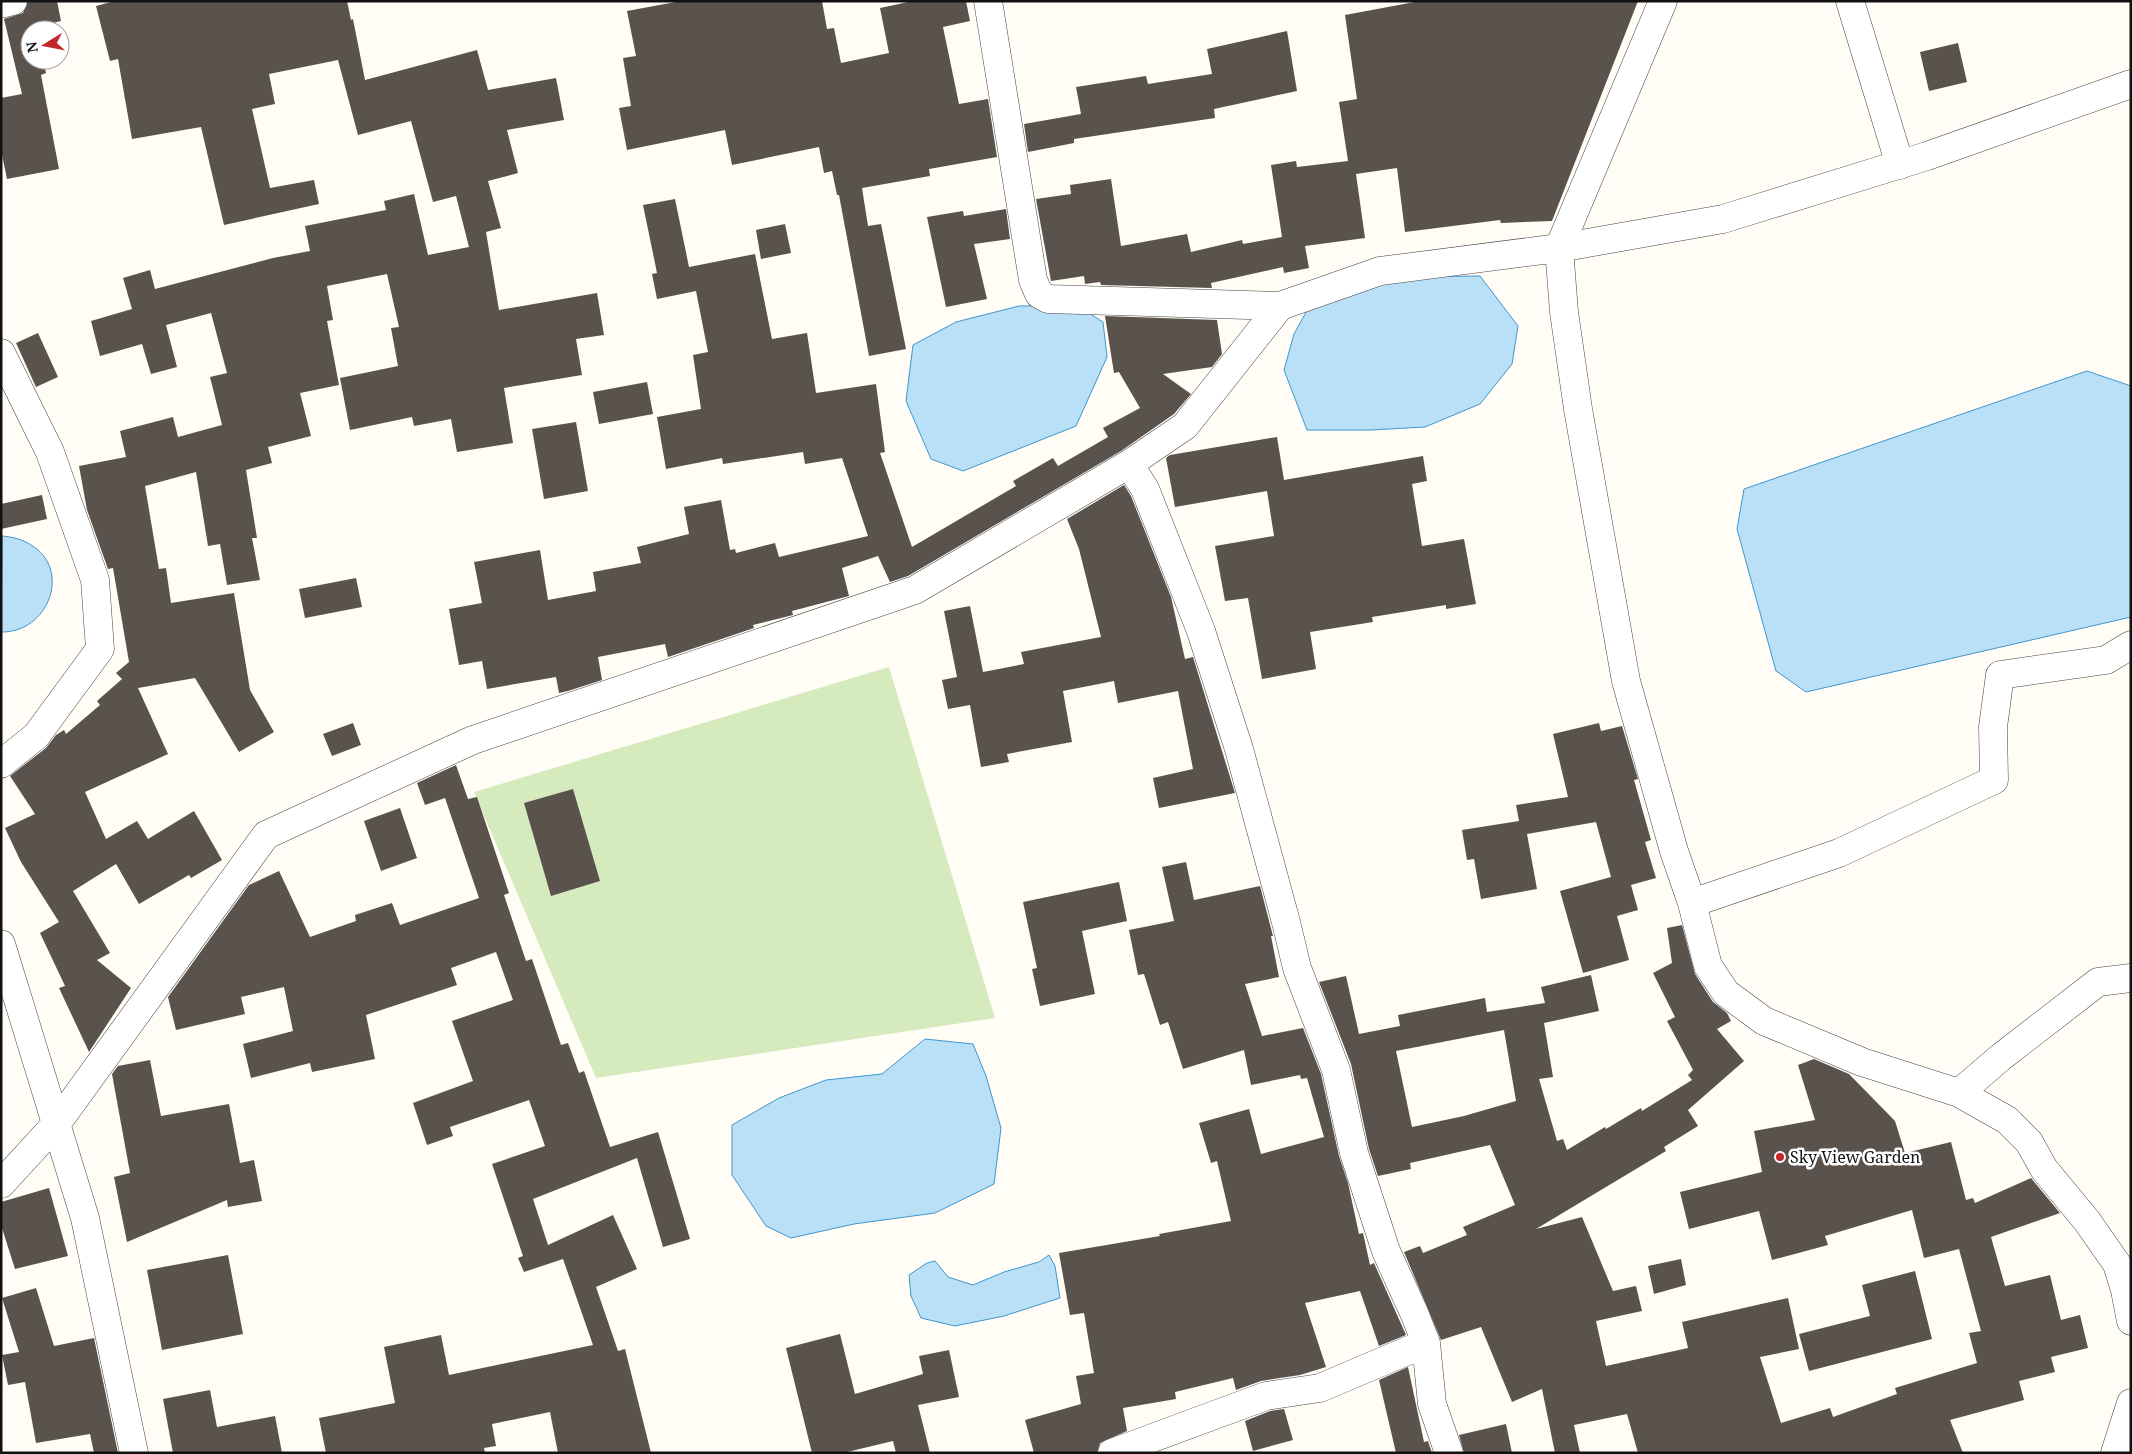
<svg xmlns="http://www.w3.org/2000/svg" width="2132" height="1454" font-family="'Noto Serif',serif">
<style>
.green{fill:#d5ebbd}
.water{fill:#b9e0f7;stroke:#3f96cf}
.building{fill:#5a524d;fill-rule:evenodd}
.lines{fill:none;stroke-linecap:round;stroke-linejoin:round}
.minor-casing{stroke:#444;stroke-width:29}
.minor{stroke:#fff;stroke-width:28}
.poi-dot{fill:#c4262e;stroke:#fff;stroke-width:2}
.labels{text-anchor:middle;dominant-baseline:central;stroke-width:5;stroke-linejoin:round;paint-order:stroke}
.poi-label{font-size:16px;fill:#111;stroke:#fff;text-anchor:start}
</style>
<rect width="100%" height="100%" fill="#fffdf5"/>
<path class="green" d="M 889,667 L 995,1018 L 596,1078 L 474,792 Z"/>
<path class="water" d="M 1480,276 L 1518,326 L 1512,364 L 1480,404 L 1425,427 L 1371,430 L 1307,430 L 1284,370 L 1294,334 L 1310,305 L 1389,277 Z
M 1076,305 L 1103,322 L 1107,357 L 1076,426 L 963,471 L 931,459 L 906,401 L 913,345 L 956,322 L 1019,306 Z
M 2087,371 L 2131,386 L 2131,617 L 1806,692 L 1776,671 L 1737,529 L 1744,489 Z
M 2,536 C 12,537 22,539 31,545 C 72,569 49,633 1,632 Z
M 925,1039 L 973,1044 L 986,1076 L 1001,1128 L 994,1184 L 935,1213 L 854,1224 L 791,1238 L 766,1226 L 732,1175 L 732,1125 L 779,1098 L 826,1080 L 882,1074 Z
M 1049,1255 L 1055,1266 L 1060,1298 L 1004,1316 L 955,1326 L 921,1318 L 911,1296 L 909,1275 L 927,1263 L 935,1261 L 948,1277 L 973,1285 L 1004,1272 L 1039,1262 Z"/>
<path class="building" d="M 28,1 L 57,1 L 61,21 L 36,27 L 36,30 L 30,30 L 30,60 L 43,60 L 46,73 L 41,75 L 59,169 L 7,179 L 1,150 L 1,98 L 22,94 L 4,19 L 23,13 Z
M 115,1 L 347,1 L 351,20 L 353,19 L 365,80 L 477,50 L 488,90 L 556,78 L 564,120 L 507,130 L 518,173 L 488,181 L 501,228 L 486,232 L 499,310 L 597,293 L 604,335 L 576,339 L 582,375 L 504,388 L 513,443 L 457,452 L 451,419 L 414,426 L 412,417 L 350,430 L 340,378 L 398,366 L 391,328 L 399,327 L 387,274 L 327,286 L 333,320 L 327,321 L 339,385 L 300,393 L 311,436 L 268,447 L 272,463 L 246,470 L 257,538 L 252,538 L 260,580 L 227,585 L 220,544 L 208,546 L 196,472 L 145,486 L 159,569 L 166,568 L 171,603 L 234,593 L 250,690 L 274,732 L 239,752 L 195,678 L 138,688 L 168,754 L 85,792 L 106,839 L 137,821 L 148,839 L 194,811 L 222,860 L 191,878 L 189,875 L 139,904 L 116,864 L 73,891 L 110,953 L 97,960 L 131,988 L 89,1052 L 59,988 L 65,986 L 40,933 L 59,922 L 21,862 L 5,828 L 35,814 L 10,776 L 46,748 L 56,735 L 64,730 L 66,734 L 100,705 L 97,701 L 122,679 L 116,673 L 129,662 L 113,568 L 108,569 L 87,510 L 79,466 L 126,457 L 120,431 L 173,417 L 178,437 L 222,425 L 210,377 L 227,373 L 211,313 L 166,325 L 177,367 L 151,374 L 142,344 L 100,356 L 91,321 L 132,309 L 123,278 L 150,270 L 155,289 L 273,258 L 310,251 L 305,226 L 386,210 L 384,201 L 414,194 L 428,255 L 469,247 L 456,196 L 433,202 L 411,121 L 358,135 L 338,60 L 269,74 L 275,104 L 252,109 L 270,188 L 314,180 L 319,204 L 224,225 L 201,127 L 132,139 L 118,59 L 110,61 L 96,6 Z
M 681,1 L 822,1 L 827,29 L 834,28 L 841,63 L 889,53 L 880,8 L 913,1 L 966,1 L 970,21 L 943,27 L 959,104 L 988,99 L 997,157 L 929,169 L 930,176 L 862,188 L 868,226 L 881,224 L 906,349 L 869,356 L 839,195 L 837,195 L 832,171 L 824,173 L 819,147 L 732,165 L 725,130 L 627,150 L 619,108 L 631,106 L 623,58 L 636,56 L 627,11 Z
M 1420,1 L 1638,1 L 1552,221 L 1501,223 L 1500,220 L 1405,232 L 1397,168 L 1356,174 L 1365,238 L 1305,246 L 1309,268 L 1284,273 L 1283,267 L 1211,283 L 1212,288 L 1101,285 L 1100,282 L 1085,284 L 1084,276 L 1051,281 L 1036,199 L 1071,194 L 1070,185 L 1111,179 L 1121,246 L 1187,234 L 1191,252 L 1242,240 L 1243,244 L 1282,237 L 1271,165 L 1296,161 L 1297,167 L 1348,161 L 1339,102 L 1357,99 L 1345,15 Z
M 1287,31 L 1297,91 L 1214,109 L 1215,118 L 1074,139 L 1074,143 L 1028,152 L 1024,124 L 1081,114 L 1076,87 L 1146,76 L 1148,84 L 1212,74 L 1207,49 Z
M 1958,43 L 1967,82 L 1929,91 L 1920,52 Z
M 675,199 L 689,267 L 755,254 L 772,339 L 807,333 L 816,393 L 876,384 L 885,452 L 880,453 L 912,547 L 1016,486 L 1013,481 L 1053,458 L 1058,466 L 1108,437 L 1103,428 L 1140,408 L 1119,372 L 1114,373 L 1105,316 L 1217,320 L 1222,354 L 1212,367 L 1163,374 L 1191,394 L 1174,414 L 1121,451 L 908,576 L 890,582 L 878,556 L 842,568 L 849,596 L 792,611 L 793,615 L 753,625 L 754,628 L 668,657 L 665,644 L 598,657 L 602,680 L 568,691 L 559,693 L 556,677 L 487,689 L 482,661 L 459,665 L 449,609 L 482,603 L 474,562 L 540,550 L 548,600 L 596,591 L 593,572 L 641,563 L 637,547 L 689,534 L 684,507 L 721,500 L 730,550 L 735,549 L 736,553 L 775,543 L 779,557 L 868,536 L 842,458 L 805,464 L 803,452 L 723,464 L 722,458 L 666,469 L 657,417 L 701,409 L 693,355 L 708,352 L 696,291 L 657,299 L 652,274 L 657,273 L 643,205 Z
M 1006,209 L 1010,239 L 974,244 L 987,299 L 946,307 L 927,217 L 963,211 L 964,216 Z
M 785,224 L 791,253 L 761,259 L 756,230 Z
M 38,333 L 58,377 L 36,387 L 16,343 Z
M 647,382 L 653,414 L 599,424 L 593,392 Z
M 576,422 L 588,491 L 544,499 L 532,429 Z
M 1277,437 L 1284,480 L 1423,456 L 1427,481 L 1412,484 L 1422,546 L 1464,539 L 1476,604 L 1446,609 L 1446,605 L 1372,617 L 1373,622 L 1310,632 L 1316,669 L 1262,679 L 1248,598 L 1225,601 L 1215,546 L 1274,536 L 1267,491 L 1175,507 L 1166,458 L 1170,455 Z
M 1124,485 L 1131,496 L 1171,597 L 1185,659 L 1193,657 L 1235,793 L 1159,808 L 1153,778 L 1193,769 L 1178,691 L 1118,703 L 1114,681 L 1063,691 L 1072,742 L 1007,754 L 1009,762 L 981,767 L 970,705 L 948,709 L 942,680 L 957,677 L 944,611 L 970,606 L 983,672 L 1024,664 L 1021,652 L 1101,637 L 1079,549 L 1067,519 Z
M 42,495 L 47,519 L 1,529 L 1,504 Z
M 356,578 L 362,607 L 305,618 L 299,589 Z
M 353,723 L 361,745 L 332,756 L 323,734 Z
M 1599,723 L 1601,731 L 1622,726 L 1638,779 L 1634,780 L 1651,840 L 1645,842 L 1656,878 L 1631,885 L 1638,910 L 1617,916 L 1629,960 L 1583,973 L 1560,891 L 1611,877 L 1596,822 L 1527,834 L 1537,889 L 1481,899 L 1474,859 L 1467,860 L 1462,830 L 1519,821 L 1516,805 L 1568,797 L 1553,734 Z
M 456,765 L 468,799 L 477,797 L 509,893 L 504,895 L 526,961 L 532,959 L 561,1045 L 568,1043 L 579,1073 L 584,1071 L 610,1147 L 658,1132 L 690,1239 L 663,1247 L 637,1158 L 533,1199 L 548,1245 L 613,1215 L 637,1269 L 596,1287 L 618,1351 L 625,1349 L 651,1453 L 558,1453 L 550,1412 L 492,1424 L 496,1446 L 484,1448 L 485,1453 L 326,1453 L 319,1418 L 395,1403 L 384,1347 L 441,1335 L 449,1375 L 593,1345 L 563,1259 L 524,1272 L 518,1258 L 523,1256 L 492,1164 L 545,1146 L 529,1100 L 450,1127 L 453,1136 L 427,1145 L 413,1103 L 473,1081 L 452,1021 L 513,1000 L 496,952 L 451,968 L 457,985 L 366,1015 L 375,1059 L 312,1072 L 310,1063 L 251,1078 L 243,1044 L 293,1031 L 284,987 L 241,997 L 245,1014 L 176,1030 L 168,997 L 249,885 L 279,871 L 310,937 L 356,921 L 355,915 L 392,903 L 400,925 L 479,898 L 445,798 L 425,805 L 417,783 Z
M 573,789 L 600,881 L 551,896 L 524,803 Z
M 400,808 L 417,858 L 381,871 L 364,821 Z
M 1186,862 L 1194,900 L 1260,886 L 1273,936 L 1271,936 L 1279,977 L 1245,984 L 1262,1036 L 1303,1028 L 1321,1074 L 1339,1156 L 1348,1183 L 1359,1234 L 1363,1233 L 1370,1265 L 1374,1263 L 1406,1335 L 1379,1346 L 1360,1291 L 1305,1303 L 1326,1367 L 1300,1375 L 1261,1381 L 1236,1390 L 1233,1378 L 1175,1392 L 1176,1399 L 1123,1408 L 1127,1431 L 1100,1443 L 1097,1453 L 1034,1453 L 1025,1420 L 1081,1404 L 1076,1376 L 1094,1373 L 1084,1313 L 1070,1315 L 1059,1253 L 1160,1236 L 1159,1234 L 1231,1221 L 1217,1161 L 1211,1163 L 1199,1123 L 1249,1109 L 1261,1154 L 1324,1137 L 1307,1078 L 1301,1079 L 1300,1075 L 1251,1085 L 1244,1050 L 1183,1069 L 1168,1022 L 1160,1025 L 1144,974 L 1138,975 L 1129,930 L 1174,921 L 1162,867 Z
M 1119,882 L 1127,921 L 1082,931 L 1095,994 L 1040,1006 L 1032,969 L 1037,968 L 1023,902 Z
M 1682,925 L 1695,974 L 1713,1002 L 1727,1013 L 1731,1021 L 1717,1029 L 1744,1061 L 1688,1110 L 1698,1126 L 1664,1147 L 1666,1151 L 1536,1229 L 1582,1217 L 1613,1291 L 1636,1286 L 1642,1311 L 1596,1321 L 1606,1366 L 1688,1348 L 1682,1322 L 1788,1298 L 1799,1349 L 1760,1357 L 1781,1423 L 1830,1408 L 1833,1417 L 1897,1394 L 1895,1388 L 1977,1363 L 1969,1333 L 1981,1331 L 1959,1249 L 1924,1258 L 1912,1210 L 1825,1236 L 1828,1245 L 1772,1260 L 1759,1211 L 1689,1229 L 1680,1192 L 1762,1172 L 1754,1131 L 1815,1120 L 1798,1065 L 1814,1059 L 1849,1074 L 1895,1121 L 1905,1153 L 1951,1142 L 1966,1200 L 1973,1198 L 1975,1203 L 2031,1178 L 2060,1213 L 1991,1237 L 2005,1286 L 2050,1275 L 2061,1320 L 2080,1315 L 2088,1348 L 2051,1357 L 2055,1372 L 2019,1381 L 2024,1400 L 1950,1420 L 1963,1453 L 1638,1453 L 1627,1414 L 1574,1425 L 1580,1453 L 1555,1453 L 1542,1389 L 1512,1402 L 1481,1327 L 1441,1340 L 1404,1252 L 1420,1246 L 1423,1253 L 1467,1235 L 1463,1227 L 1515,1205 L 1490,1145 L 1410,1163 L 1411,1169 L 1378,1176 L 1369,1149 L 1351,1064 L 1319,982 L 1346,976 L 1359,1034 L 1400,1026 L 1398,1015 L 1485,998 L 1487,1012 L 1545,1003 L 1541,987 L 1591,975 L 1599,1011 L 1544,1023 L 1553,1077 L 1539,1079 L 1557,1141 L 1563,1139 L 1567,1150 L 1605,1127 L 1606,1129 L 1641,1108 L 1642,1111 L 1692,1080 L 1688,1075 L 1693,1070 L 1667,1021 L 1675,1017 L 1653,973 L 1672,963 L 1667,928 ZM 1504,1030 L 1516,1101 L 1464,1116 L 1412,1127 L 1396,1051 Z
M 150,1060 L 161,1116 L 229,1104 L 240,1163 L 254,1160 L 262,1201 L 228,1207 L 227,1200 L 127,1242 L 114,1177 L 130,1173 L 112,1074 L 118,1066 Z
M 49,1188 L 68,1256 L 15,1269 L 1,1225 L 1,1202 Z
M 228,1255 L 243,1334 L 162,1350 L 147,1270 Z
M 1681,1259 L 1686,1285 L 1654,1294 L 1648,1266 Z
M 1915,1271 L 1932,1339 L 1809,1371 L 1799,1334 L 1870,1316 L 1862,1285 Z
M 36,1288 L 54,1346 L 94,1338 L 118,1453 L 94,1453 L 90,1434 L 36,1443 L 25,1382 L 8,1385 L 2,1355 L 19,1352 L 2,1298 Z
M 840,1334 L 855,1394 L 923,1374 L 919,1356 L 949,1350 L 959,1397 L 918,1405 L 930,1453 L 896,1453 L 893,1441 L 843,1453 L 812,1453 L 786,1348 Z
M 1408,1367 L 1424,1442 L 1428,1441 L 1432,1453 L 1396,1453 L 1379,1380 Z
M 210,1390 L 217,1427 L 275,1416 L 282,1453 L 173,1453 L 163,1399 Z
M 1284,1409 L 1293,1440 L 1253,1451 L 1245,1421 L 1270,1411 Z
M 1506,1424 L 1512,1453 L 1464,1453 L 1459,1435 Z"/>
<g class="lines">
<defs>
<path id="minor" d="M 988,1 L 1033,280 L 1039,294 L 1048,299 L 1280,306
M 1663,1 L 1559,248 L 1564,312 L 1578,409 L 1626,681 L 1674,851 L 1692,903 L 1708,966 L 1726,993 L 1764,1021 L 1862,1062 L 1959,1093 L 2007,1120 L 2029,1142 L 2044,1169 L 2087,1221 L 2117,1264 L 2125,1290 L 2131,1321
M 1850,1 L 1900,165
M 1,4 L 13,1
M 1,353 L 50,452 L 95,580 L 100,649 L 36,736 L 1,764
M 1692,903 L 1839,853 L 1994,780 L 1993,727 L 2000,675 L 2106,660 L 2131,645
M 1,944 L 85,1218 L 134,1453
M 1959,1093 L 2001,1057 L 2098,982 L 2131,978
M 1,1184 L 57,1123 L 266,835 L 473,740 L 915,590 L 1129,464 L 1185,426 L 1280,306 L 1380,271 L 1559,248 L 1723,219 L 1927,156 L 2131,84
M 1426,1343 L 1432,1404 L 1449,1453
M 1112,1453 L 1266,1396 L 1320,1388 L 1426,1343 L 1415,1315 L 1386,1251 L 1354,1153 L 1336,1070 L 1297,968 L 1286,922 L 1239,749 L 1201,631 L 1145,489 L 1129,464
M 2115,1453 L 2131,1403"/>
</defs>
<use href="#minor" class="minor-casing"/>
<use href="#minor" class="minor"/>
</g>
<circle class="poi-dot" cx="1780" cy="1157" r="5"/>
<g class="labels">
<g class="poi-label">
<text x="1790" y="1157">Sky View Garden</text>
</g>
</g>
<rect width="2132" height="1454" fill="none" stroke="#111111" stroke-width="5"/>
<g transform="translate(45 45) rotate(260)"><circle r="24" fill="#ffffff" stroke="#a0a0a0"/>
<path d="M0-4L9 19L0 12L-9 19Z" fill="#c4262e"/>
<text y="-8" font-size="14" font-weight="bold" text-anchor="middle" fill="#111111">N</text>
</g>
</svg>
